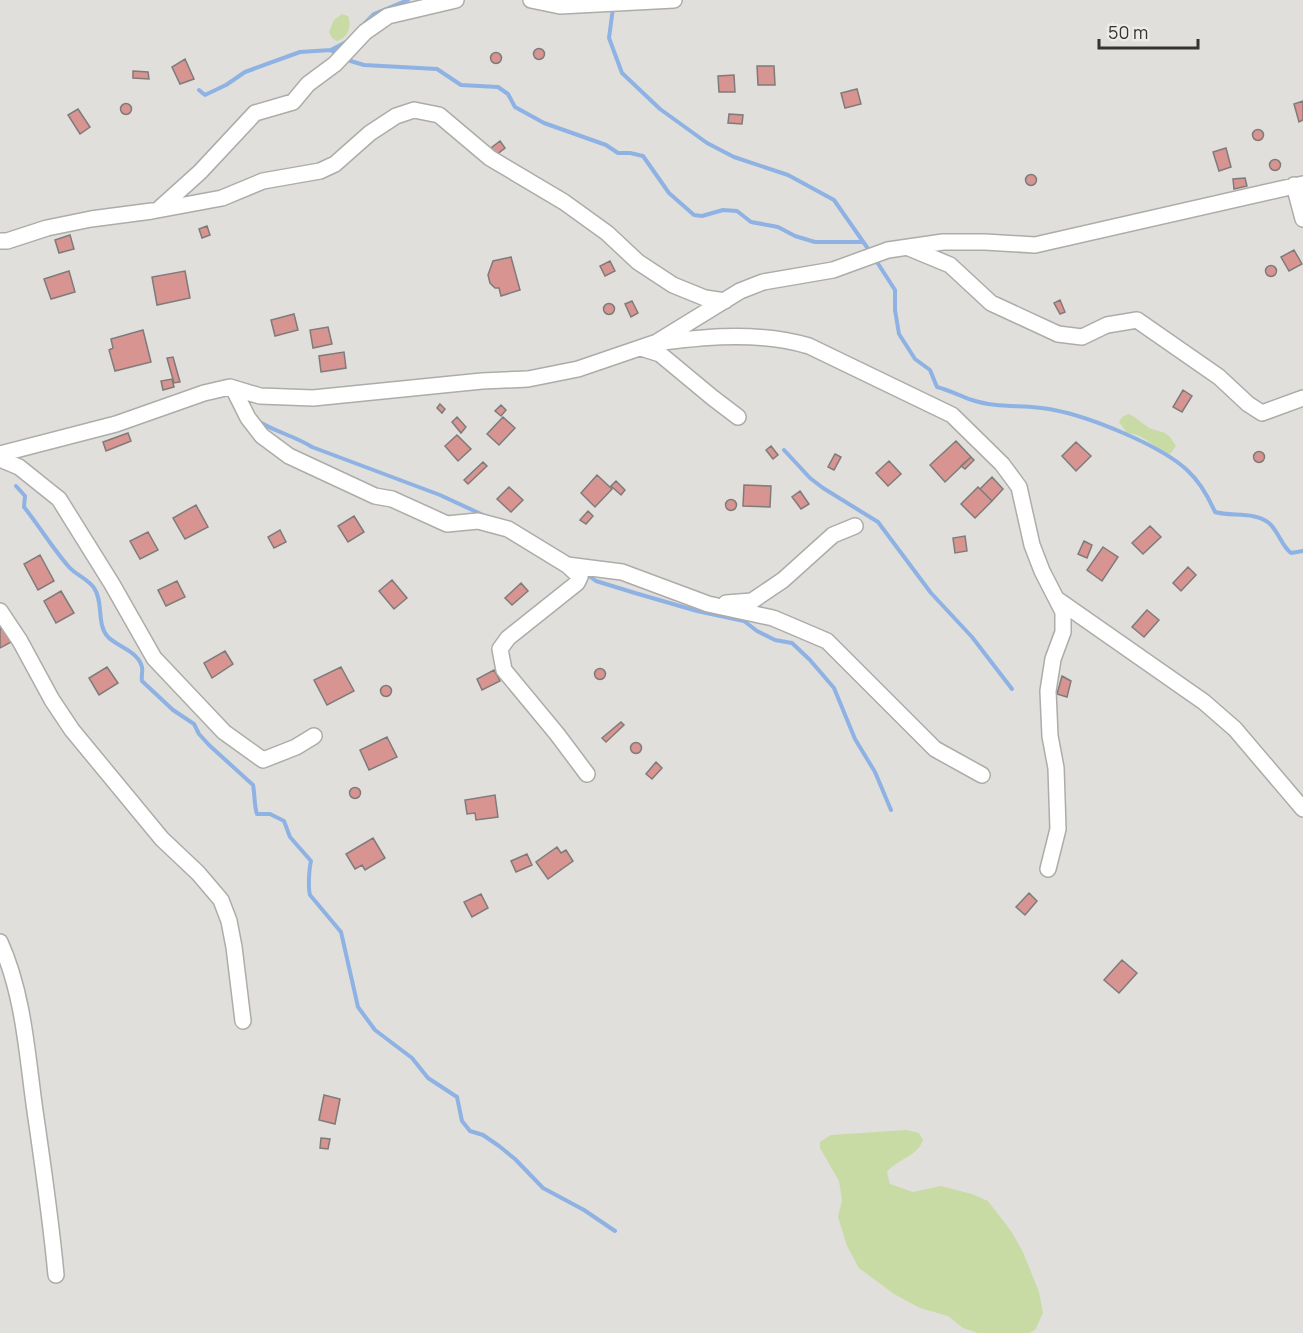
<svg xmlns="http://www.w3.org/2000/svg" width="1303" height="1333" font-family="Manrope,sans-serif">
<style>
.green{fill:#c8dba4}
.lines{fill:none;stroke-linecap:round;stroke-linejoin:round}
.stream{stroke:#8eb2e3;stroke-width:4}
.building{fill:#d79491;stroke:#7f7b7a;stroke-width:1.5}
.street-casing{stroke:#adaca9;stroke-width:18}
.street{stroke:#fff;stroke-width:15}
</style>
<rect width="100%" height="100%" fill="#e0dfdb"/>
<path class="green" d="M 342,14 L 348,16 C 352,26 348,38 337,41 L 332,38 L 329,32 L 334,20 Z
M 1128,414 L 1133,416 L 1149,428 L 1165,433 L 1170,437 L 1176,446 L 1170,454 C 1156,449 1142,433 1127,433 L 1119,422 L 1122,417 Z
M 906,1130 L 919,1133 L 923,1140 C 917,1157 897,1159 887,1172 L 890,1184 L 913,1192 L 941,1186 L 972,1194 L 988,1201 L 1011,1231 L 1023,1252 L 1039,1292 L 1043,1313 L 1035,1330 L 1029,1333 L 978,1333 L 963,1328 L 948,1316 L 920,1308 L 894,1294 L 859,1268 L 847,1246 L 838,1217 L 842,1200 L 839,1181 L 820,1148 L 820,1142 L 831,1135 Z"/>
<g class="lines">
<path class="stream" d="M 613,8 L 609,38 L 622,73 L 660,109 L 707,143 L 734,157 L 788,175 L 834,200 L 871,253
M 360,28 L 374,14 L 408,0
M 331,50 L 338,55
M 344,59 L 364,65 L 437,69 L 461,85 L 498,87 L 508,94 L 515,107 L 544,123 L 606,145 L 618,153 L 630,153 L 643,156 L 669,193 L 694,215 L 702,216 L 723,210 L 737,211 L 751,222 L 778,227 L 795,236 L 815,242 L 863,242
M 199,90 L 205,95 L 226,85 L 245,72 L 300,52 L 331,50 L 346,42
M 875,259 L 895,290 L 895,310 L 899,334 L 915,359 L 930,370 L 937,387 C 949,390 960,396 972,400 C 998,409 1027,404 1054,410 C 1090,417 1160,445 1187,470 C 1200,482 1208,496 1215,512 C 1232,517 1254,511 1269,523 C 1279,532 1281,545 1291,553 L 1303,551
M 258,421 C 275,432 295,436 312,447 L 440,495 L 483,515
M 784,450 L 810,478 L 823,488 L 878,522 L 931,593 L 972,637 L 1012,689
M 16,486 L 25,496 L 24,507 C 40,527 53,549 69,567 C 76,575 88,579 94,588 C 104,602 96,624 108,637 C 118,647 138,651 142,667 C 143,672 141,676 142,681 L 173,710 L 194,724 L 199,734 L 209,745 L 253,785 C 255,795 254,805 257,814 L 270,814 L 284,821 L 290,837 L 311,861 C 309,869 308,888 310,895 L 341,932 L 358,1007 L 375,1030 L 412,1058 L 428,1078 L 457,1097 L 462,1121 L 470,1131 L 483,1135 L 499,1146 L 515,1159 L 543,1188 L 584,1210 L 615,1231
M 585,573 L 596,581 L 635,593 L 697,611 L 744,621 L 757,631 L 775,640 L 792,643 L 810,660 L 834,688 L 855,739 L 875,772 L 891,810"/>
</g>
<path class="building" d="M533.5 54a5.5 5.5 0 1 1 11 0a5.5 5.5 0 1 1-11 0Z
M490.5 58a5.5 5.5 0 1 1 11 0a5.5 5.5 0 1 1-11 0Z
M 185,59 L 194,79 L 180,84 L 172,67 Z
M 757,66 L 774,66 L 775,85 L 758,85 Z
M 133,71 L 148,72 L 149,79 L 133,78 Z
M 734,75 L 735,92 L 719,92 L 718,76 Z
M 857,89 L 861,104 L 845,108 L 841,93 Z
M 1303,101 L 1303,120 L 1299,122 L 1294,104 Z
M120.5 109a5.5 5.5 0 1 1 11 0a5.5 5.5 0 1 1-11 0Z
M 78,109 L 90,127 L 80,134 L 68,115 Z
M 729,114 L 743,115 L 742,124 L 728,123 Z
M1252.5 135a5.5 5.5 0 1 1 11 0a5.5 5.5 0 1 1-11 0Z
M 500,141 L 505,148 L 496,155 L 491,148 Z
M 1226,148 L 1231,167 L 1219,171 L 1213,152 Z
M1269.5 165a5.5 5.5 0 1 1 11 0a5.5 5.5 0 1 1-11 0Z
M1025.5 180a5.5 5.5 0 1 1 11 0a5.5 5.5 0 1 1-11 0Z
M 1245,178 L 1247,186 L 1234,189 L 1233,179 Z
M 207,226 L 210,235 L 202,238 L 199,229 Z
M 70,235 L 74,249 L 59,253 L 55,240 Z
M 1294,250 L 1302,264 L 1289,271 L 1281,257 Z
M 511,257 L 520,290 L 501,296 L 499,288 L 495,288 L 490,283 L 488,275 L 493,261 Z
M 610,261 L 615,271 L 605,276 L 600,266 Z
M1265.5 271a5.5 5.5 0 1 1 11 0a5.5 5.5 0 1 1-11 0Z
M 69,271 L 75,292 L 51,299 L 44,279 Z
M 185,271 L 190,298 L 157,305 L 152,277 Z
M 1060,300 L 1065,312 L 1060,314 L 1054,303 Z
M 632,301 L 638,313 L 631,317 L 625,304 Z
M603.5 309a5.5 5.5 0 1 1 11 0a5.5 5.5 0 1 1-11 0Z
M 294,314 L 298,330 L 275,336 L 271,320 Z
M 328,327 L 332,344 L 313,348 L 310,330 Z
M 143,330 L 151,362 L 115,371 L 109,350 L 113,348 L 111,339 Z
M 344,352 L 346,368 L 321,372 L 319,356 Z
M 173,357 L 180,382 L 174,383 L 167,358 Z
M 172,379 L 174,387 L 163,390 L 161,381 Z
M 1183,390 L 1192,396 L 1182,412 L 1173,407 Z
M 440,404 L 445,409 L 442,413 L 437,408 Z
M 501,405 L 506,410 L 501,416 L 495,411 Z
M 457,417 L 466,427 L 461,433 L 452,422 Z
M 503,417 L 515,428 L 499,445 L 487,434 Z
M 128,433 L 131,441 L 106,451 L 103,442 Z
M 457,435 L 471,449 L 458,461 L 445,446 Z
M 956,441 L 971,457 L 945,482 L 930,465 Z
M 1076,442 L 1091,456 L 1076,471 L 1062,456 Z
M 771,446 L 778,455 L 773,459 L 766,450 Z
M1253.5 457a5.5 5.5 0 1 1 11 0a5.5 5.5 0 1 1-11 0Z
M 835,454 L 841,457 L 834,470 L 828,467 Z
M 971,457 L 974,460 L 965,469 L 961,466 Z
M 889,461 L 901,474 L 888,486 L 876,473 Z
M 483,462 L 487,466 L 468,484 L 464,480 Z
M 597,475 L 612,489 L 595,507 L 581,493 Z
M 992,477 L 1003,489 L 992,501 L 980,489 Z
M 616,481 L 625,490 L 621,495 L 611,486 Z
M 744,485 L 771,486 L 770,507 L 743,506 Z
M 509,487 L 523,500 L 511,512 L 497,499 Z
M 978,487 L 992,501 L 975,518 L 961,504 Z
M 800,491 L 809,504 L 801,509 L 792,497 Z
M725.5 505a5.5 5.5 0 1 1 11 0a5.5 5.5 0 1 1-11 0Z
M 196,505 L 208,527 L 185,539 L 173,518 Z
M 588,511 L 593,516 L 586,524 L 580,520 Z
M 354,516 L 364,532 L 348,542 L 338,526 Z
M 1150,526 L 1161,537 L 1143,554 L 1132,543 Z
M 280,530 L 286,542 L 274,548 L 268,537 Z
M 148,532 L 158,550 L 140,559 L 130,541 Z
M 965,536 L 967,551 L 955,553 L 953,538 Z
M 1084,541 L 1092,545 L 1087,558 L 1078,554 Z
M 1103,547 L 1118,557 L 1102,581 L 1087,570 Z
M 40,555 L 54,581 L 38,590 L 24,564 Z
M 1188,567 L 1196,575 L 1181,591 L 1173,583 Z
M 392,580 L 407,598 L 394,609 L 379,591 Z
M 177,581 L 185,597 L 166,606 L 158,590 Z
M 521,583 L 528,591 L 512,605 L 505,598 Z
M 61,591 L 74,613 L 56,623 L 44,601 Z
M 1147,610 L 1159,620 L 1144,637 L 1132,627 Z
M 4,626 L 13,641 L 0,648 L 0,629 Z
M 225,651 L 233,664 L 212,678 L 204,663 Z
M 107,667 L 118,683 L 99,695 L 89,678 Z
M 341,667 L 354,691 L 327,705 L 314,680 Z
M594.5 674a5.5 5.5 0 1 1 11 0a5.5 5.5 0 1 1-11 0Z
M 494,670 L 500,681 L 482,690 L 477,679 Z
M 1062,676 L 1071,681 L 1067,697 L 1057,694 Z
M380.5 691a5.5 5.5 0 1 1 11 0a5.5 5.5 0 1 1-11 0Z
M 621,722 L 624,725 L 606,742 L 602,738 Z
M 387,737 L 397,757 L 369,770 L 360,750 Z
M630.5 748a5.5 5.5 0 1 1 11 0a5.5 5.5 0 1 1-11 0Z
M 656,762 L 662,768 L 652,779 L 646,774 Z
M349.5 793a5.5 5.5 0 1 1 11 0a5.5 5.5 0 1 1-11 0Z
M 495,795 L 498,817 L 476,820 L 475,813 L 467,814 L 465,800 Z
M 373,838 L 385,858 L 365,870 L 362,865 L 355,869 L 346,854 Z
M 557,847 L 561,853 L 566,850 L 573,861 L 548,879 L 536,862 Z
M 527,854 L 532,865 L 516,872 L 511,861 Z
M 1029,893 L 1037,901 L 1025,915 L 1016,907 Z
M 481,894 L 488,908 L 472,917 L 464,902 Z
M 1122,960 L 1137,973 L 1119,993 L 1104,980 Z
M 324,1095 L 340,1099 L 335,1124 L 319,1120 Z
M 321,1138 L 330,1139 L 328,1149 L 320,1148 Z"/>
<g class="lines">
<defs>
<path id="street" d="M 531,0 L 560,6 L 674,0
M 1294,185 L 1303,219
M 160,208 L 200,172 L 255,113 L 293,102 L 308,84 L 335,64 L 365,32 L 388,16 L 456,0
M 0,241 L 7,241 L 47,228 L 91,219 L 152,211 L 222,198 L 263,181 L 320,171 L 335,164 L 370,133 L 396,116 L 414,110 L 439,115 L 490,158 L 564,202 L 607,233 L 638,262 L 673,285 L 705,298 L 725,301
M 909,248 L 950,265 L 991,303 L 1058,334 L 1082,337 L 1107,325 L 1137,320 L 1219,377 L 1248,404 L 1262,413 L 1303,398
M 663,342 C 711,336 761,332 809,346 L 952,415 L 1002,464 L 1019,487 L 1032,545 L 1042,571 L 1063,612 L 1063,632 L 1053,659 L 1048,691 L 1050,736 L 1056,768 L 1058,829 L 1048,869
M 641,348 L 660,354 L 713,398 L 738,417
M 233,388 L 248,418 L 262,436 L 289,456 L 375,496 L 392,499 L 447,524 L 478,521 L 508,529 L 567,565 L 580,577 L 577,583 L 508,638 L 500,649 L 504,670 L 557,734 L 587,774
M 0,454 L 116,424 L 204,393 L 230,387 L 260,396 L 313,398 L 482,381 L 528,379 L 578,369 L 657,342 L 740,291 L 763,282 L 833,270 L 888,250 L 943,242 L 985,242 L 1035,245 L 1303,184
M 0,459 L 19,467 L 59,499 L 112,584 L 154,658 L 224,732 L 263,760 L 296,747 L 314,736
M 567,565 L 622,572 L 708,604 L 773,618 L 827,641 L 935,749 L 982,775
M 1058,600 L 1204,702 L 1235,729 L 1303,809
M 726,603 L 752,601 L 783,580 L 833,535 L 855,526
M 0,611 L 20,641 L 52,700 L 72,730 L 162,839 L 198,873 L 221,900 L 229,921 L 234,947 L 243,1021
M 0,942 C 24,995 27,1055 35,1111 C 43,1166 51,1220 56,1275"/>
</defs>
<use href="#street" class="street-casing"/>
<use href="#street" class="street"/>
</g>
<path d="M1099 39v9h99v-9" fill="none" stroke="#353433" stroke-width="3"/>
<text x="1108" y="39" font-size="18" fill="#353433" stroke="#eeece8" stroke-width="4.5" paint-order="stroke">50 m</text>
</svg>
